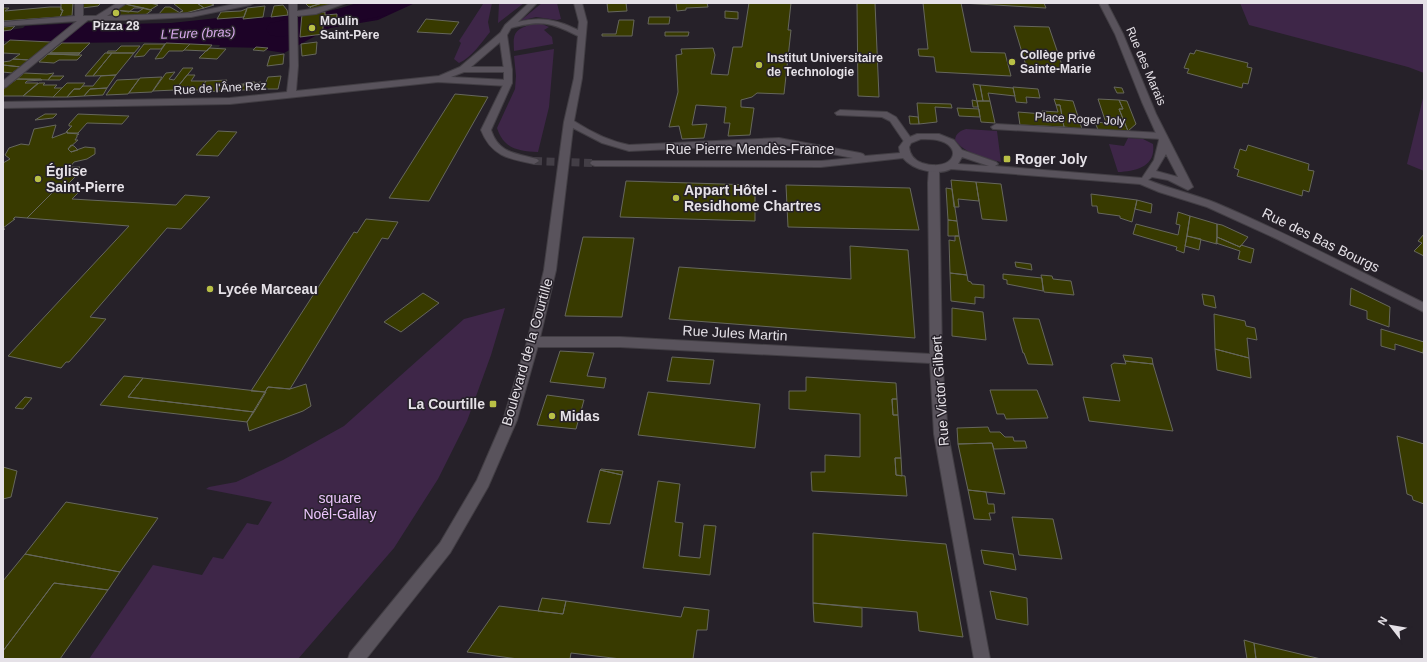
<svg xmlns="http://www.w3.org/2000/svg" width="1427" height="662" font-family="Arial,sans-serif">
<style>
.green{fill:#3e2648}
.water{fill:#1d0327}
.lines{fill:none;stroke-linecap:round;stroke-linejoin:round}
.river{fill:#1d0327;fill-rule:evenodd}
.building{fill:#383a00;stroke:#66675d}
.secondary-tunnel{stroke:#433e46;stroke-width:8;stroke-dasharray:8 4.5;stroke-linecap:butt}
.street-casing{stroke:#423e44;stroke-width:2}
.secondary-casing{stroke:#423e44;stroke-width:2}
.street{fill:#59535c;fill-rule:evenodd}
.secondary{fill:#59535c;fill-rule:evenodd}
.poi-dot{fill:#b9c046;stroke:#262129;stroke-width:1.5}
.labels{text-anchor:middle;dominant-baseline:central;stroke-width:3;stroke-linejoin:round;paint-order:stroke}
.far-poi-label{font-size:12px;font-weight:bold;fill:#e5e1e7;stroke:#262129;text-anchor:start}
.far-street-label{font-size:12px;fill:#e5e1e7;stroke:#262129}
.far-water-label{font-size:13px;font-style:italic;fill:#daaaee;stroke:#262129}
.street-label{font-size:14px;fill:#e5e1e7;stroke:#262129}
.poi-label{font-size:14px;font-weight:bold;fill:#e5e1e7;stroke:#262129;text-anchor:start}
.park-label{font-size:14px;fill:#eac4fb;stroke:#262129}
</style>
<rect width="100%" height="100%" fill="#262129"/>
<path class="green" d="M 477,3 L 492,3 L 488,22 L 490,32 C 481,43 472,57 459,63 L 454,59 L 461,43 L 459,41 L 483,4 Z
M 499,3 L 524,3 L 498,23 Z
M 542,3 L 557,3 L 561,19 L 557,20 L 536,17 L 520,21 Z
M 1240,3 L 1424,3 L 1424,73 L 1408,67 L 1249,25 Z
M 532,24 L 542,24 L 549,27 L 544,30 L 552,37 L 553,44 L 514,51 C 513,33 514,30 532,24 Z
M 554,49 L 549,107 L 538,152 C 518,151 504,149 497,128 L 515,89 L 516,76 L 514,56 Z
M 1424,94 L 1424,171 L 1407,164 Z
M 966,129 L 997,131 L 1001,162 C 985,158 965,154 955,140 C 956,133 960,131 966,129 Z
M 1128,138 L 1143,139 L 1153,144 C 1156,167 1136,171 1118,172 L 1109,144 L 1124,146 Z
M 505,308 L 491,355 L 467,421 L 438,479 L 394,548 L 298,659 L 89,659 L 153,565 L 202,575 L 213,557 L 223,559 L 247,523 L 258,525 L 272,502 L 206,489 L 209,487 L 236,482 L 283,460 L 344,426 L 464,319 Z"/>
<path class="water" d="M 357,3 L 415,3 L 378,20 L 330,28 L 284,53 L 266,50 L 267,48 L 219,47 L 220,45 L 146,42 L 65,43 L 3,41 L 3,31 L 23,28 L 25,26 L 96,22 L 124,24 L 171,23 L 218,18 L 244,17 L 244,19 L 325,13 Z"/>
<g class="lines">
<path class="river" d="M 367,3 L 402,3 L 398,9 L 387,15 L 280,37 L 270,35 L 266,29 L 270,23 Z"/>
</g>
<path class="building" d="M 61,3 L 73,3 L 72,16 L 60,17 L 63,10 L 61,10 Z
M 83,3 L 101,3 L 98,6 L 82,8 Z
M 127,3 L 150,3 L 158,5 L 150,10 L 125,4 Z
M 177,3 L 197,3 L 204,8 L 182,14 L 180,12 L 183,11 L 174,4 Z
M 197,3 L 210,3 L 214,5 L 204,8 Z
M 305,3 L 322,3 L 309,7 Z
M 322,3 L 335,4 L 314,11 L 310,7 Z
M 607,3 L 626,3 L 627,11 L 608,12 Z
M 707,3 L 708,7 L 686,8 L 686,10 L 677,11 L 676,3 Z
M 749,3 L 791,3 L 788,30 L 791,30 L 784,94 L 757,93 L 752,97 L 741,100 L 741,107 L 754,108 L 750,135 L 728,136 L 730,123 L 724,123 L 726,107 L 696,105 L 692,125 L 707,124 L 704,138 L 682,139 L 679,126 L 669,127 L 678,92 L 676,55 L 682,54 L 681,49 L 713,48 L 715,55 L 711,74 L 728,75 L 733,47 L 742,47 Z
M 857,3 L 875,3 L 879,97 L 858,96 Z
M 923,3 L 1044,3 L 1046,8 L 961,3 L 971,52 L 1005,53 L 1011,76 L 936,72 L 934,57 L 919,56 L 918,49 L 928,49 Z
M 125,4 L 144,8 L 134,8 L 129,12 L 115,10 Z
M 283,5 L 287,10 L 288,15 L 271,17 L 274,6 Z
M 265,6 L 263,17 L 243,19 L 247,8 Z
M 50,7 L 61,7 L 61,10 L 63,10 L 60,17 L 3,21 L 3,8 L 9,8 L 5,11 Z
M 165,7 L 170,7 L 182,14 L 158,15 Z
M 144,8 L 152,10 L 144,16 L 106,15 L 115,10 L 138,12 Z
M 246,9 L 247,9 L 244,17 L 217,19 L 221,12 L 241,11 Z
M 725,11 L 738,12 L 738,19 L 725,18 Z
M 325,12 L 325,15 L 337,14 L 337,18 L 323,22 L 323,34 L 300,37 L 302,14 Z
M 649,17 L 670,17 L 669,24 L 648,24 Z
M 426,19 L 459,22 L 451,34 L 417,32 Z
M 619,20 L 634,20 L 632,36 L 602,36 L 602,34 L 616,34 Z
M 15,26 L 11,30 L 3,31 L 3,27 Z
M 1014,26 L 1049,27 L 1064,71 L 1027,69 Z
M 665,32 L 689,32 L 688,36 L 665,36 Z
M 10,40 L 51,42 L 29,60 L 13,59 L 20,54 L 3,53 L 3,46 Z
M 317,42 L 316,54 L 302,56 L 301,44 Z
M 62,43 L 90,43 L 80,53 L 50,53 Z
M 166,43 L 190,44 L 183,51 L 169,51 L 163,58 L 155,59 Z
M 144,44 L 165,44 L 161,49 L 150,49 L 144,56 L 134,57 Z
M 190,44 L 191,44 L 212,45 L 207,51 L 184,50 Z
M 121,46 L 140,46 L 134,53 L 107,53 L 108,51 L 116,51 Z
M 256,47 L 268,48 L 264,51 L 253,50 Z
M 209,48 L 226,49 L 217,59 L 199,58 Z
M 1196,50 L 1248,63 L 1247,67 L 1252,68 L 1248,84 L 1243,83 L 1242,88 L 1187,73 L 1189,69 L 1184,68 L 1190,53 L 1194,54 Z
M 50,53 L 80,53 L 78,55 L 48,54 Z
M 105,53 L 112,53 L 93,76 L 85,76 Z
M 112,53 L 134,53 L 116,75 L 93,76 Z
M 48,54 L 78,55 L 82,55 L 77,60 L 59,60 L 54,63 L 39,62 Z
M 284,54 L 283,64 L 267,66 L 270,56 Z
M 13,59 L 29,60 L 21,67 L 3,65 L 3,62 L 10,61 Z
M 3,65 L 21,67 L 12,73 L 3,72 Z
M 183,68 L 193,68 L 175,90 L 153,91 L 166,73 L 175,72 L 169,79 L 174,80 Z
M 24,73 L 47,74 L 54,73 L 48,80 L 17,79 Z
M 116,75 L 107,88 L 90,89 L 84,96 L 67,97 L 74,89 L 80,89 L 83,86 L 93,86 L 101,76 Z
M 187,75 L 195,75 L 191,81 L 206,81 L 198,90 L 175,90 Z
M 51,76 L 64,76 L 60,80 L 48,80 Z
M 281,76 L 278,89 L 263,89 L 268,77 Z
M 162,77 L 152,92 L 129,93 L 140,78 Z
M 17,79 L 41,79 L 42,80 L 27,81 L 25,83 L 38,83 L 23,96 L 3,96 L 3,89 Z
M 139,79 L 128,94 L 106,95 L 117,80 Z
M 227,80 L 224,85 L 245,84 L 240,90 L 198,92 L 206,81 Z
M 245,82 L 255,82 L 251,90 L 240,90 Z
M 261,82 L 257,90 L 251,90 L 255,83 Z
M 39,83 L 45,83 L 43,85 L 57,85 L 54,88 L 62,88 L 53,97 L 23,96 Z
M 67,83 L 85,83 L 80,89 L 74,89 L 67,97 L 53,97 Z
M 973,84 L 980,85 L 983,101 L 977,101 Z
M 980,85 L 1013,88 L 1015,96 L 988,93 L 990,101 L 983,101 Z
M 1013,87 L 1038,89 L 1040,98 L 1026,97 L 1027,103 L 1016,102 Z
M 1114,87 L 1122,88 L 1124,93 L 1117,93 Z
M 107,88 L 103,95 L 84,96 L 90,89 Z
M 455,94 L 488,97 L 429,201 L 389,198 Z
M 1054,99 L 1073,101 L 1082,129 L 1064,127 L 1060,105 L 1056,105 Z
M 1098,99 L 1119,100 L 1123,109 L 1119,109 L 1128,131 L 1098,130 L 1095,122 L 1106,123 Z
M 972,100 L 977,101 L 978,107 L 973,107 Z
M 1119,100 L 1127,101 L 1136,124 L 1128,131 L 1119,109 L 1123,109 Z
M 977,101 L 990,101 L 995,123 L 981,122 Z
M 917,103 L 951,104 L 952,108 L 935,107 L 937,122 L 919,124 Z
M 1056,105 L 1060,105 L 1064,127 L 1020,125 L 1018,112 L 1043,114 L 1042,111 L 1058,112 Z
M 957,108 L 979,109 L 980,117 L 959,116 Z
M 45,114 L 57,114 L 53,118 L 35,120 Z
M 78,114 L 129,116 L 122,124 L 87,123 L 78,133 L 67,133 L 68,132 L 66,132 L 72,126 L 69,126 L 69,124 Z
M 909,116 L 918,117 L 919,124 L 910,124 Z
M 56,125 L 52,138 L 68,132 L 67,133 L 79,134 L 77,135 L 77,137 L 75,140 L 78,140 L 68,149 L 71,152 L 85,147 L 95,148 L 95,154 L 87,159 L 74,162 L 70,167 L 80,167 L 79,168 L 79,172 L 80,172 L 66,186 L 52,184 L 49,187 L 51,187 L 46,190 L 54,191 L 27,218 L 15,217 L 13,219 L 15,219 L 3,228 L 5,229 L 3,231 L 3,163 L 10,159 L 5,155 L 9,148 L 21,144 L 29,145 L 34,129 Z
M 218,131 L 237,132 L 218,156 L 196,155 Z
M 71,145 L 74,146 L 78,150 L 71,152 L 68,149 Z
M 1248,145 L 1309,164 L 1308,170 L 1314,171 L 1309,192 L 1303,190 L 1302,196 L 1237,176 L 1239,170 L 1234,168 L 1240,149 L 1246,151 Z
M 951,180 L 976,182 L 979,201 L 958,199 L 959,207 L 954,207 Z
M 626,181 L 755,185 L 755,221 L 620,217 Z
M 976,182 L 1001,184 L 1007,221 L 982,219 Z
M 786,185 L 910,188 L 919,230 L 788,227 Z
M 58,187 L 82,189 L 72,199 L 176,205 L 185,195 L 210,197 L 181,229 L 167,228 L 141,258 L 90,317 L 106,319 L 84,345 L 69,362 L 66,362 L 61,368 L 8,356 L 129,226 L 27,218 Z
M 946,188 L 952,189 L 957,221 L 948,220 Z
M 1091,194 L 1137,200 L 1132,222 L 1120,218 L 1120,216 L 1098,213 L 1097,206 L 1092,206 Z
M 1137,200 L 1152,204 L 1151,213 L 1135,209 Z
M 1178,212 L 1190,216 L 1184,253 L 1176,250 L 1177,247 L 1133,234 L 1136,224 L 1178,235 L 1180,225 L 1176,224 Z
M 1190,216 L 1217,224 L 1217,244 L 1187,236 Z
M 366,219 L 398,222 L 388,239 L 382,238 L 290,389 L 268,387 L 265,392 L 251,391 L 354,232 L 357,233 Z
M 948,220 L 957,221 L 959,236 L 948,236 Z
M 1217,224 L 1222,225 L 1248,237 L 1240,247 L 1217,237 Z
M 1424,234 L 1424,256 L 1414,251 L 1422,243 L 1418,241 Z
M 955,236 L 959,236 L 967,275 L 950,273 L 949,240 L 955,241 Z
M 1187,236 L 1201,239 L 1199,250 L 1185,246 Z
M 583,237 L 634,238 L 622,317 L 565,316 Z
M 1217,237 L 1240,247 L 1241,245 L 1254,249 L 1251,263 L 1238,259 L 1240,251 L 1216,243 Z
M 850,246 L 908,250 L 915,338 L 669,319 L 679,267 L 851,279 Z
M 1015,262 L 1031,264 L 1032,270 L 1016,267 Z
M 950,273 L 967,275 L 968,281 L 971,282 L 972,284 L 984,285 L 984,298 L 975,297 L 975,304 L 951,301 Z
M 1003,274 L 1042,278 L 1043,291 L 1007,284 L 1007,280 L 1003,279 Z
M 1041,275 L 1052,276 L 1053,279 L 1071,281 L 1074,295 L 1044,292 Z
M 1351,288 L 1390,307 L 1389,327 L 1367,319 L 1367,311 L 1350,305 Z
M 423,293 L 439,303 L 401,332 L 384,322 Z
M 1202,294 L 1214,296 L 1216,308 L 1204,305 Z
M 952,308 L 983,312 L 986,340 L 952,336 Z
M 1214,314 L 1245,321 L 1246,326 L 1255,328 L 1257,340 L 1247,338 L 1249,358 L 1215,349 Z
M 1013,318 L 1039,319 L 1053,365 L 1028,364 L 1024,353 L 1023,353 Z
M 1381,329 L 1424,342 L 1423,353 L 1395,344 L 1395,350 L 1381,346 Z
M 1215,349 L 1249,358 L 1251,378 L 1217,370 Z
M 560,351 L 594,353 L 587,376 L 606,378 L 604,388 L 550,382 Z
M 1123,355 L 1152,358 L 1153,364 L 1125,361 Z
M 672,357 L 714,360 L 710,384 L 667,381 Z
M 1125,361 L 1153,364 L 1173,431 L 1089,421 L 1083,397 L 1120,401 L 1111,365 L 1114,363 L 1126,364 Z
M 124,376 L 143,378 L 128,397 L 254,412 L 247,422 L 100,405 Z
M 806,377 L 896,383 L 897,399 L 892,399 L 893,415 L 898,415 L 901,458 L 895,458 L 896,475 L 905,476 L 907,496 L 812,491 L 811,472 L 825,472 L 825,455 L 860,457 L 860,414 L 789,409 L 789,391 L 806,391 Z
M 143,378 L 265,392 L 266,392 L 254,412 L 128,397 Z
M 306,384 L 311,406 L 303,411 L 249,431 L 247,422 L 268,387 L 290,389 Z
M 990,390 L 1037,390 L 1048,418 L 1006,419 L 1004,414 L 997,414 Z
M 648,392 L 760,404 L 755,448 L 638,435 Z
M 547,395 L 584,400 L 576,429 L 537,425 Z
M 25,397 L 32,398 L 23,409 L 15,408 Z
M 892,399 L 897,399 L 898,415 L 893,415 Z
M 988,427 L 990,432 L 1000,432 L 1005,437 L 1013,437 L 1014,441 L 1025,441 L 1027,448 L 994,449 L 992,443 L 958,444 L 957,428 Z
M 1397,436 L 1424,444 L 1424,504 L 1413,500 L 1412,496 L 1407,494 Z
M 992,443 L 1005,494 L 968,490 L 958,444 Z
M 895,458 L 901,458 L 902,476 L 896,475 Z
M 3,467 L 17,471 L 11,497 L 3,499 Z
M 601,469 L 623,471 L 622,475 L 600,470 Z
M 600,470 L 622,475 L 610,524 L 587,522 Z
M 658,481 L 680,484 L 675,522 L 683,523 L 679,556 L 700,558 L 704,525 L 716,526 L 710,575 L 643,568 Z
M 968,490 L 986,492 L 988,504 L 994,504 L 995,513 L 989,513 L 991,520 L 974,519 Z
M 66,502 L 158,518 L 120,572 L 25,554 Z
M 1012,517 L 1053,519 L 1062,559 L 1019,555 Z
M 813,533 L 946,544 L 963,637 L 919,631 L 917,612 L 813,603 Z
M 981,550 L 1013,554 L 1016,570 L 984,564 Z
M 25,554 L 120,572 L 108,590 L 54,583 L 3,651 L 3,581 Z
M 54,583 L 108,590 L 60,659 L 3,659 L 3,651 Z
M 990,591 L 1027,598 L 1028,625 L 996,619 Z
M 542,598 L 566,601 L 563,614 L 538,611 Z
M 566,601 L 681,617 L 684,607 L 709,610 L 707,630 L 697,630 L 693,659 L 621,659 L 571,653 L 570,659 L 518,659 L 467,652 L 499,606 L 563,614 Z
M 813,603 L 862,608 L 862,627 L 814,622 Z
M 1244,640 L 1254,643 L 1256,659 L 1247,659 Z
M 1254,643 L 1321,659 L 1256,659 Z"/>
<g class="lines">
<path class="secondary-tunnel" d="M 534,161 L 595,163"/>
<defs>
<path id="street" d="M 75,3 L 83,3 L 83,16 L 96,16 L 117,3 L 127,3 L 107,16 L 191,13 L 239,3 L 254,3 L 250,5 L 191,17 L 133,20 L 88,20 L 6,87 L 3,88 L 3,81 L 77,21 L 3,26 L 3,22 L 75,16 Z
M 289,3 L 297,3 L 297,11 C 314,10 329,3 346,3 L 316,14 L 297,16 L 298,66 L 296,91 L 439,76 L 460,67 L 500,33 L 506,33 L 506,37 L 471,67 L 508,67 L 511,68 L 512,70 L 511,72 L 464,72 L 451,77 L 508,80 L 512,83 L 508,86 L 438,82 L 230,104 L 3,108 L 3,102 L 230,98 L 287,92 L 290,66 Z
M 840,110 L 887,112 L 896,117 L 913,141 L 908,144 L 905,143 L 890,121 L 882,117 L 837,115 L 835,113 Z
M 996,124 L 1162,133 L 1167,136 L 1162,139 L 993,129 L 991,127 Z
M 934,165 L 939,168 L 942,359 L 948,434 L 990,659 L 974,659 L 934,434 L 930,363 L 620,347 L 533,347 L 529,345 L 527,342 L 529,339 L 533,337 L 620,337 L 930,354 L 928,183 L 929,168 Z"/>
<path id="secondary" d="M 529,3 L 537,3 L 518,22 C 540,16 558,20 578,30 L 579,22 L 574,3 L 582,3 L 587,22 L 582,78 L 574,121 C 591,132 609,141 629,145 L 779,138 L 860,153 L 863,154 L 865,156 L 900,153 L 899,147 L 905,139 L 917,134 L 939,134 L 954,140 L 962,150 L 996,162 L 998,164 L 995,166 L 1142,178 L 1154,160 L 1159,140 L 1142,102 L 1115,34 L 1099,3 L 1107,3 L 1123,34 L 1156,114 L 1193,187 L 1188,190 L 1168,180 L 1152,177 L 1148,180 C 1170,189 1194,194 1216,203 C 1287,233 1355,269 1424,303 L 1424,312 L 1277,239 L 1207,207 L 1159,192 L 1140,184 L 951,169 C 937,176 913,170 903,158 L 821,167 L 595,166 L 592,165 L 590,163 L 592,161 L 821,161 L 853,158 L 779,144 L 629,151 L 602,143 L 573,128 L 556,270 L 539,342 L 517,420 L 488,487 L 450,553 L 366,659 L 348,659 L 350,653 L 440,543 L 477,480 L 503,420 L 527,342 L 544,270 L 564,122 L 574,78 L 578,36 C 550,22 541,20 511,28 L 507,35 L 512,70 L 512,83 L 491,130 C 499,154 516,153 537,159 L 539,161 L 534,164 C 509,159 491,156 481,130 L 504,83 L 504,70 L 499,35 L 505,25 ZM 921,139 C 926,139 932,139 937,140 C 965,146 954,173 922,163 C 914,160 910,155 909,147 L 911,143 ZM 1166,154 L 1178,177 L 1156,171 ZM 962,157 L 989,166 L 958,164 Z"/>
</defs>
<use href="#street" class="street-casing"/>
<use href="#secondary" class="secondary-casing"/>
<use href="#street" class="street"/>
<use href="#secondary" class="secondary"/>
</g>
<g class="poi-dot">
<circle cx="116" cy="13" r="4"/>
<circle cx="312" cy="28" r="4"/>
<circle cx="1012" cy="62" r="4"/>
<circle cx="759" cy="65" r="4"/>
<rect x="1003" y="155" width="8" height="8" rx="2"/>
<circle cx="38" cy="179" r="4"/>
<circle cx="676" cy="198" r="4"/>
<circle cx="210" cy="289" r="4"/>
<rect x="489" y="400" width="8" height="8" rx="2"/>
<circle cx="552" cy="416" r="4"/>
</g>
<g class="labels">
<g class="far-poi-label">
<text x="320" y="21">Moulin<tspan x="320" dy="14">Saint-Père</tspan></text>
<text x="116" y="26" text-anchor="middle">Pizza 28</text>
<text x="1020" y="55">Collège privé<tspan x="1020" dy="14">Sainte-Marie</tspan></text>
<text x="767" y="58">Institut Universitaire<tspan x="767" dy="14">de Technologie</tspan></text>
</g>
<g class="far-street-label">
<text transform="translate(1146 66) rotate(67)">Rue des Marais</text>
<text transform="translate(220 88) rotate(-3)">Rue de l'Âne Rez</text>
<text transform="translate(1080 119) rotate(3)">Place Roger Joly</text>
</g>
<g class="far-water-label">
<text transform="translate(198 33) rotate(-2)">L'Eure (bras)</text>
</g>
<g class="street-label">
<text x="750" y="149">Rue Pierre Mendès-France</text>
<text transform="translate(1321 240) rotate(26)">Rue des Bas Bourgs</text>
<text transform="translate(735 333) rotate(3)">Rue Jules Martin</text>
<text transform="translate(527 352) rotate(-74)">Boulevard de la Courtille</text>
<text transform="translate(940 391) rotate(-94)">Rue Victor Gilbert</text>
</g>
<g class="poi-label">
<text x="1015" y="159">Roger Joly</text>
<text x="46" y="171">Église<tspan x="46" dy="16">Saint-Pierre</tspan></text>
<text x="684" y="190">Appart Hôtel -<tspan x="684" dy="16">Residhome Chartres</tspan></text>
<text x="218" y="289">Lycée Marceau</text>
<text x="485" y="404" text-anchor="end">La Courtille</text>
<text x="560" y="416">Midas</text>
</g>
<g class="park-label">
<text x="340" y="498">square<tspan x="340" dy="16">Noêl-Gallay</tspan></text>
</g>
</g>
<rect width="1427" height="662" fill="none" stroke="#e5e1e7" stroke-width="8"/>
<g transform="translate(1391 626) rotate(301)" stroke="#262129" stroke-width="3" paint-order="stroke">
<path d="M0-3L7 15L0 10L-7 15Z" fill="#e5e1e7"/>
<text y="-6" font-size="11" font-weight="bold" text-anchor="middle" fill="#e5e1e7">N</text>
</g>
</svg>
